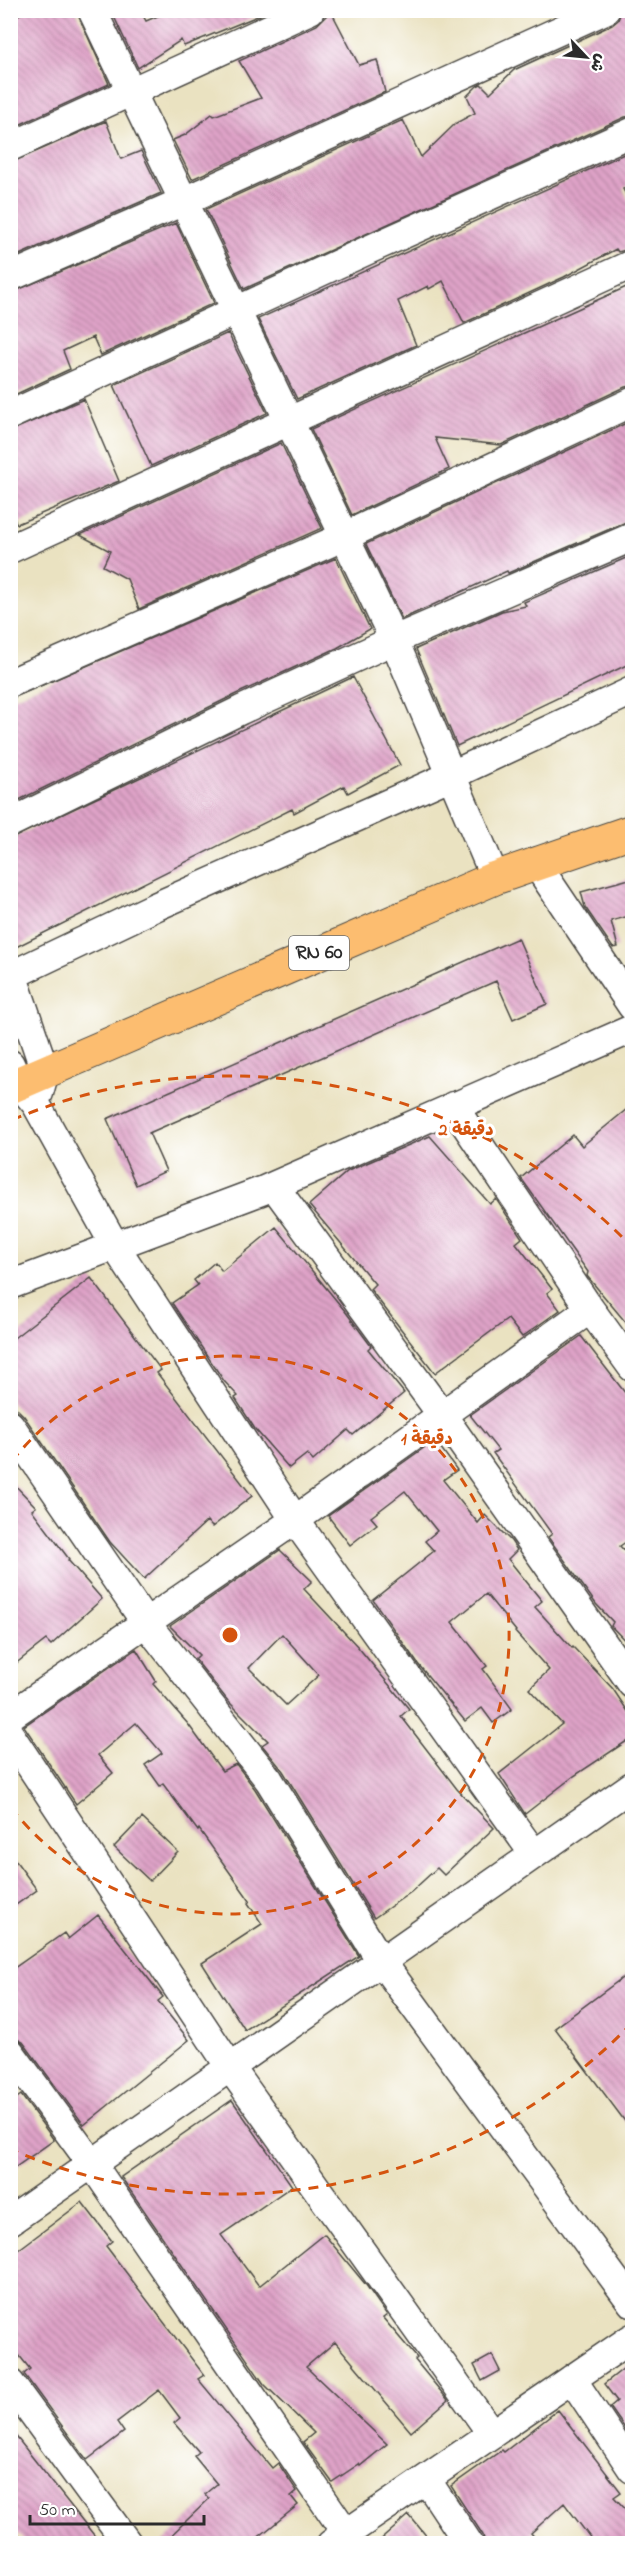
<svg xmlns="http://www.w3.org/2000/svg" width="643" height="2554" font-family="'Indie Flower','Playpen Sans Arabic',sans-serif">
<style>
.building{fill:url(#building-back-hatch);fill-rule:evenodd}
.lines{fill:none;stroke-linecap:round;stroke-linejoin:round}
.street-casing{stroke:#484642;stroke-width:31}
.primary-casing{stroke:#484642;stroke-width:35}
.street{stroke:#fff;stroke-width:28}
.primary{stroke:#fcbd6f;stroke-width:33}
.ring{fill:none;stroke:#d5540f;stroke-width:3;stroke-dasharray:10 8}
.labels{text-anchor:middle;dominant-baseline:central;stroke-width:6;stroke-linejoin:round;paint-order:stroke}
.shield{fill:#fff;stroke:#6b6b6b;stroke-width:1.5}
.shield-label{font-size:20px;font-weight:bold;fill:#2b2b2b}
.centre{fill:#d5540f;stroke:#fff;stroke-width:3}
.ring-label{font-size:18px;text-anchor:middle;font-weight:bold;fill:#d5540f;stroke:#fff;stroke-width:6;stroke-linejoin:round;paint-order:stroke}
</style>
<defs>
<pattern id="building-back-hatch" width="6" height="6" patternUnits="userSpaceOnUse" patternTransform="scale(1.5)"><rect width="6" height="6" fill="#dfa3c8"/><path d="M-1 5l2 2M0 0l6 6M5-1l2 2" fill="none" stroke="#b585a3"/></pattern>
</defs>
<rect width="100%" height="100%" fill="#fff"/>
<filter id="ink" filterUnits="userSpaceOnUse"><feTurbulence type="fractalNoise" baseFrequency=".0167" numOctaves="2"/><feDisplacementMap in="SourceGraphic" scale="12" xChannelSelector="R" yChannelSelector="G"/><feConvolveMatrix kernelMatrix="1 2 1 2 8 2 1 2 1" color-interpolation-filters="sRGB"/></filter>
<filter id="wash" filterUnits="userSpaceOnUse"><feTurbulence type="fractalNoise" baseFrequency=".008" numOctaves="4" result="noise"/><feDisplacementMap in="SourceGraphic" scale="24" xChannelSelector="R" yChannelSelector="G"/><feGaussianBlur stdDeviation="1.35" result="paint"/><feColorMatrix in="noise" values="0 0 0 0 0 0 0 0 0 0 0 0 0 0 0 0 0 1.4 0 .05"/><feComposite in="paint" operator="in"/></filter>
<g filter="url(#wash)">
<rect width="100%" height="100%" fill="#eae2c1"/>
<g id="blocks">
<path class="building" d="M 28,10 L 76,10 L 109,84 L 10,129 L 10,19 Z
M 111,10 L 140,10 L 146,21 L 172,10 L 258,10 L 260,15 L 184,46 L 181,40 L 138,68 Z
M 625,10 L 633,10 L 633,116 L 625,117 L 244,289 L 206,209 L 403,120 L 421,157 L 456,123 L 475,113 L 467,96 L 477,86 L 481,84 L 490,93 L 514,70 L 612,25 L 618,20 L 621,12 Z
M 331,11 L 359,65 L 377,60 L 385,92 L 192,179 L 173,140 L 185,135 L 212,114 L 214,116 L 261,98 L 239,61 L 317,25 Z
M 106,121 L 121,159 L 141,151 L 161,193 L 10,259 L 10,163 Z
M 633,150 L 633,184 L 623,189 L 633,208 L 633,248 L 618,252 L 616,249 L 564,277 L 464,323 L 443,281 L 429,289 L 428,286 L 398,301 L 416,345 L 297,399 L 258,319 Z
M 176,223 L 214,303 L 101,355 L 93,337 L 63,351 L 70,369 L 10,397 L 10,293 Z
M 633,284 L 633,386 L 625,387 L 501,445 L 435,438 L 449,469 L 352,515 L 311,429 Z
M 228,333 L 267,413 L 151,466 L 114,385 Z
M 84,399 L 119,481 L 17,524 L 10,511 L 10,431 Z
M 633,420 L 633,519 L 508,573 L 507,571 L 402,619 L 366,544 Z
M 281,443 L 322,528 L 139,609 L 127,579 L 103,566 L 110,551 L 80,535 Z
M 633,555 L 633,603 L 626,606 L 633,620 L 633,662 L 457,746 L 416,649 L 502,611 L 526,606 L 524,602 Z
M 336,558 L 370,629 L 337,648 L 234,695 L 19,800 L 10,781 L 10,699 Z
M 353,677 L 400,765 L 348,793 L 344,786 L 294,813 L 292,809 L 10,950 L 10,839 Z
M 633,878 L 633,915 L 611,921 L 618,947 L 613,948 L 585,907 L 581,892 Z
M 518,938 L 547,1004 L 513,1019 L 496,981 L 149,1133 L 166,1171 L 136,1185 L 107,1119 Z
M 633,1104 L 633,1331 L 587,1276 L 588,1272 L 521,1178 L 573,1135 L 582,1146 Z
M 430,1136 L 490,1204 L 496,1199 L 522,1238 L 516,1243 L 552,1289 L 547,1293 L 560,1310 L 522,1337 L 508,1319 L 435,1373 L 370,1289 L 375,1284 L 309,1205 L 348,1171 Z
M 276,1227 L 345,1311 L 371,1346 L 368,1349 L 404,1393 L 353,1435 L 348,1430 L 313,1461 L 307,1454 L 289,1468 L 255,1429 L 235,1398 L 238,1396 L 224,1381 L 172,1303 L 198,1285 L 194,1280 L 215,1262 L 222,1271 Z
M 91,1278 L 161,1370 L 157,1373 L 252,1496 L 212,1527 L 207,1521 L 144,1579 L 110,1542 L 24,1416 L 10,1402 L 10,1341 Z
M 581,1336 L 633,1403 L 633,1537 L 620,1546 L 633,1560 L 633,1649 L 611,1626 L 613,1622 L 596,1604 L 548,1537 L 552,1534 L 493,1453 L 498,1450 L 470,1415 Z
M 435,1440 L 457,1470 L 443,1480 L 478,1523 L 485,1515 L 511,1541 L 517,1550 L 508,1559 L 542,1601 L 535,1607 L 572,1648 L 573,1647 L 613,1689 L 633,1719 L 633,1737 L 574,1776 L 525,1814 L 499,1774 L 562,1724 L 529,1689 L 549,1670 L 515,1632 L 516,1631 L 486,1594 L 452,1622 L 487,1666 L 483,1669 L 512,1709 L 493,1723 L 482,1708 L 465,1721 L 418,1664 L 373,1600 L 434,1551 L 425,1541 L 437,1531 L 405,1491 L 371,1517 L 377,1524 L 350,1545 L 328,1516 Z
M 10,1480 L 36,1507 L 32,1510 L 69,1559 L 68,1560 L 102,1599 L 51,1645 L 46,1640 L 10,1668 Z
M 280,1550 L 312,1581 L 304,1589 L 358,1647 L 409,1709 L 401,1716 L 457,1789 L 494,1828 L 444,1875 L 437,1868 L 411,1892 L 374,1918 L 283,1771 L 262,1745 L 268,1741 L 228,1701 L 195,1659 L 199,1655 L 170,1626 ZM 282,1634 L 319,1675 L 286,1705 L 249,1668 Z
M 136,1649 L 156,1681 L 153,1684 L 188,1724 L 222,1771 L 236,1764 L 255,1789 L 359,1956 L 245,2030 L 202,1963 L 262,1924 L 248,1903 L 250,1901 L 199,1829 L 198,1831 L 163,1784 L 160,1786 L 145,1765 L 162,1753 L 136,1723 L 98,1755 L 113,1773 L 76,1804 L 24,1726 Z
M 142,1818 L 178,1852 L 150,1881 L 114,1847 Z
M 10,1853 L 37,1890 L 10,1909 Z
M 98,1915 L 163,1997 L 158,2001 L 189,2040 L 84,2125 L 23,2042 L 10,2036 L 10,1971 L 64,1933 L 68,1939 Z
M 633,1970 L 633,2132 L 555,2028 Z
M 21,2095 L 54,2140 L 10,2171 L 10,2103 Z
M 232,2100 L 292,2186 L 221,2235 L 259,2286 L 324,2234 L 366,2285 L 387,2315 L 383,2318 L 417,2358 L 415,2360 L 448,2400 L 411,2432 L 335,2342 L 306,2367 L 387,2444 L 360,2466 L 359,2464 L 332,2482 L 303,2442 L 314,2433 L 264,2384 L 121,2177 Z
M 82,2202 L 112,2241 L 106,2246 L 204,2375 L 198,2379 L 272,2468 L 278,2463 L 297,2491 L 291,2496 L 298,2505 L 250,2544 L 162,2544 L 209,2499 L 205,2494 L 217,2484 L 194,2456 L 199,2452 L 174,2423 L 180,2418 L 159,2390 L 117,2422 L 124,2432 L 87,2460 L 24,2374 L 30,2369 L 10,2344 L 10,2256 Z
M 492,2355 L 500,2371 L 482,2381 L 474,2365 Z
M 633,2361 L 633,2440 L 610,2407 L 617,2401 L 604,2384 Z
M 558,2410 L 621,2492 L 614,2497 L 633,2517 L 633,2544 L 595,2544 L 564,2503 L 531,2533 L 540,2544 L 485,2544 L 483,2535 L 451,2486 L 502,2450 L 504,2452 Z
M 10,2429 L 101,2544 L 27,2544 L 21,2536 L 10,2530 Z
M 409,2515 L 433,2544 L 376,2544 Z"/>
</g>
</g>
<g filter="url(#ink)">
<use href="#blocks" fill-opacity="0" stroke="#484642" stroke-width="1.5"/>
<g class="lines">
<defs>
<path id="street" d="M 92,10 L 394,640 L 495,878
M 10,147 L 310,10
M 10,277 L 184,201 L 605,10
M 10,415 L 368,250 L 632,132
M 10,549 L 632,264
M 10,683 L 343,537 L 632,402
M 10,823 L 241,710 L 394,640 L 632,537
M 535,862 L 632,1006
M 10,968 L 45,1071 L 39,1093
M 10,976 L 157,906 L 452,775 L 632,691
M 10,1064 L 19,1084 L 36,1104 L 115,1246 L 295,1520 L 534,1854
M 453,1106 L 590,1309 L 632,1367
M 274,1186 L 442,1415 L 632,1684
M 10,1285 L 264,1190 L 632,1029
M 10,1425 L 146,1623 L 269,1780 L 381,1961 L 632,2303
M 10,1716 L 295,1520 L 590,1309
M 10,1735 L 230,2067 L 492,2434
M 10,2052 L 92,2164 L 346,2533
M 10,2221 L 632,1786
M 572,2379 L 632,2469
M 10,2383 L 128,2544
M 426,2479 L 469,2544
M 331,2544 L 632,2338"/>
<path id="primary" d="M 10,1087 L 495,878 L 632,831"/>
</defs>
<use href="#street" class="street-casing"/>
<use href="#primary" class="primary-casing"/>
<use href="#street" class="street"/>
<use href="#primary" class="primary"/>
</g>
</g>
<g class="ring">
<path d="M12 1461A279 279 0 1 1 12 1809"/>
<path d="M632 2023A559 559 0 0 1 12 2150M12 1120A559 559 0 0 1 632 1247"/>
</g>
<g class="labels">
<rect class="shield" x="289" y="936" width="60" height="34" rx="4.5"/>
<g class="shield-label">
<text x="319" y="953">RN 60</text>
</g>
</g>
<circle cx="230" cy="1635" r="9" class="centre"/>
<g class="ring-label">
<text x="466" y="1135">2 دقيقة</text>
<text x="427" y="1444">1 دقيقة</text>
</g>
<rect width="643" height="2554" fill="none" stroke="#fff" stroke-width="36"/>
<g transform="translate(586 57) rotate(116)" stroke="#ffffff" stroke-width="4.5" paint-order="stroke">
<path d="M0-4.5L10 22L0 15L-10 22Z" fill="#2b2b2b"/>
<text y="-9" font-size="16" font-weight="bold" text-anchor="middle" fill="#2b2b2b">ش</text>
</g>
<path d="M30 2515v9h174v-9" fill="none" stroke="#2b2b2b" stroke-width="3"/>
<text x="39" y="2515" font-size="18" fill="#2b2b2b" stroke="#ffffff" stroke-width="4.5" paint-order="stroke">50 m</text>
</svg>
